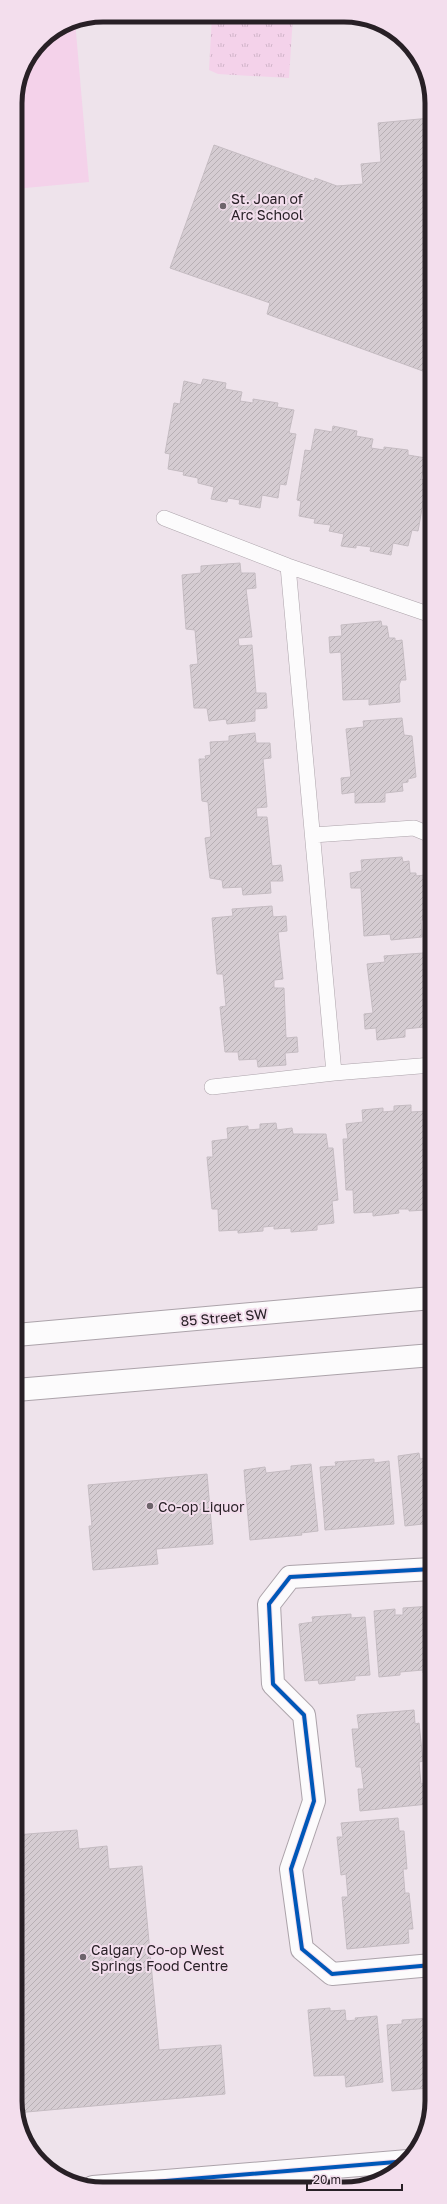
<svg xmlns="http://www.w3.org/2000/svg" width="447" height="2204" font-family="'Golos Text',sans-serif">
<style>
.grass{fill:url(#grass-tufts)}
.pitch{fill:#f4d2ea}
.building{fill:url(#building-hatch);stroke:#c5bcc2}
.lines{fill:none;stroke-linecap:round;stroke-linejoin:round}
.lane-casing{stroke:#aca3aa;stroke-width:16}
.street-casing{stroke:#aca3aa;stroke-width:24}
.secondary-casing{stroke:#aca3aa;stroke-width:24}
.lane{stroke:#fcfbfc;stroke-width:15}
.street{stroke:#fcfbfc;stroke-width:22}
.secondary{stroke:#fcfbfc;stroke-width:22}
.cycleway-casing{stroke:#f3deed;stroke-width:6}
.cycleway{stroke:#0057b8;stroke-width:4}
.poi-dot{fill:#6d646b;stroke:#f3deed;stroke-width:1.5}
.labels{text-anchor:middle;dominant-baseline:central;stroke-width:4;stroke-linejoin:round;paint-order:stroke}
.poi-label{font-size:14px;fill:#282026;stroke:#f3deed;text-anchor:start}
.street-label{font-size:14px;fill:#282026;stroke:#f3deed}
.rim{fill:none;stroke:#282026;stroke-width:5}
</style>
<defs>
<pattern id="grass-tufts" width="24" height="20" patternUnits="userSpaceOnUse"><rect width="24" height="20" fill="#f4d2ea"/><path d="M3 7l-1-3M5 7V3M7 7l1-3M15 17l-1-3M17 17v-4M19 17l1-3" fill="none" stroke="#d1b4c9"/></pattern>
<pattern id="building-hatch" width="6" height="6" patternUnits="userSpaceOnUse"><rect width="6" height="6" fill="#d5ccd2"/><path d="M-1 1l2-2M0 6l6-6M5 7l2-2" fill="none" stroke="#b7afb4"/></pattern>
</defs>
<rect width="100%" height="100%" fill="#eee3eb"/>
<path class="grass" d="M 212,16 L 293,16 L 289,78 L 218,74 L 209,70 Z"/>
<path class="pitch" d="M 75,21 L 89,182 L 15,189 C 15,142 5,76 41,40 C 49,33 60,28 69,22 Z"/>
<path class="building" d="M 427,82 L 431,91 L 431,374 L 267,314 L 270,303 L 170,268 L 214,145 L 314,181 L 315,178 L 337,186 L 363,184 L 361,164 L 381,162 L 378,123 L 430,118 Z
M 203,379 L 226,383 L 225,389 L 242,392 L 240,401 L 253,403 L 253,399 L 278,403 L 277,407 L 294,410 L 289,433 L 296,434 L 286,485 L 280,484 L 278,498 L 262,495 L 260,508 L 239,504 L 240,500 L 228,498 L 227,502 L 211,499 L 214,487 L 198,483 L 198,478 L 183,475 L 184,472 L 168,469 L 170,454 L 165,453 L 174,403 L 180,404 L 184,381 L 201,385 Z
M 333,426 L 357,431 L 356,436 L 373,439 L 371,448 L 384,450 L 384,447 L 408,450 L 408,455 L 426,458 L 421,479 L 427,481 L 418,531 L 412,530 L 408,546 L 393,543 L 391,555 L 370,551 L 371,547 L 356,545 L 356,548 L 341,546 L 344,534 L 329,531 L 331,525 L 314,523 L 315,519 L 299,516 L 301,501 L 297,500 L 305,450 L 311,451 L 315,429 L 332,432 Z
M 431,521 L 431,548 L 427,548 Z
M 240,563 L 241,573 L 255,573 L 256,588 L 246,589 L 252,637 L 238,638 L 239,646 L 252,645 L 256,693 L 266,693 L 267,708 L 255,709 L 255,721 L 227,724 L 226,719 L 209,721 L 207,708 L 194,708 L 190,665 L 198,664 L 195,630 L 186,629 L 182,575 L 201,573 L 201,566 Z
M 381,621 L 382,626 L 387,626 L 389,638 L 395,638 L 395,641 L 402,640 L 406,680 L 401,680 L 399,685 L 400,702 L 369,705 L 369,699 L 343,700 L 341,652 L 330,653 L 329,637 L 342,636 L 341,625 Z
M 402,718 L 404,735 L 412,736 L 416,777 L 408,779 L 408,782 L 402,783 L 403,791 L 385,793 L 385,802 L 355,803 L 355,792 L 342,794 L 341,778 L 351,777 L 346,729 L 364,727 L 363,721 Z
M 255,733 L 256,743 L 270,743 L 271,758 L 263,759 L 267,807 L 256,808 L 257,817 L 267,817 L 272,866 L 281,865 L 283,881 L 270,881 L 271,893 L 243,895 L 242,887 L 223,888 L 222,880 L 210,878 L 205,838 L 211,837 L 208,802 L 202,801 L 199,759 L 206,759 L 205,756 L 211,755 L 210,742 L 229,741 L 229,736 Z
M 402,857 L 403,862 L 409,861 L 410,873 L 416,873 L 416,876 L 425,875 L 428,916 L 422,916 L 423,920 L 421,920 L 422,937 L 391,940 L 390,934 L 364,936 L 361,888 L 351,888 L 350,873 L 362,871 L 361,860 Z
M 272,906 L 273,917 L 286,916 L 287,931 L 278,932 L 283,979 L 274,980 L 274,988 L 284,988 L 286,1038 L 297,1037 L 298,1052 L 285,1053 L 286,1065 L 258,1067 L 257,1059 L 239,1060 L 238,1052 L 225,1052 L 220,1007 L 226,1006 L 223,974 L 217,974 L 212,918 L 233,916 L 232,909 Z
M 423,953 L 425,971 L 432,970 L 432,1012 L 429,1013 L 429,1018 L 423,1018 L 424,1027 L 405,1029 L 405,1037 L 377,1040 L 376,1028 L 365,1029 L 364,1014 L 373,1013 L 367,964 L 385,962 L 384,956 Z
M 411,1105 L 411,1112 L 427,1111 L 428,1116 L 432,1116 L 432,1214 L 426,1215 L 426,1210 L 409,1211 L 409,1209 L 398,1209 L 399,1213 L 373,1216 L 373,1212 L 354,1213 L 353,1190 L 346,1190 L 343,1139 L 348,1139 L 346,1124 L 363,1122 L 362,1110 L 383,1108 L 383,1112 L 394,1111 L 394,1106 Z
M 276,1123 L 277,1130 L 292,1128 L 293,1134 L 326,1134 L 328,1148 L 333,1148 L 338,1200 L 332,1201 L 334,1223 L 317,1225 L 317,1230 L 291,1232 L 291,1228 L 274,1229 L 274,1226 L 263,1227 L 263,1231 L 238,1233 L 238,1230 L 219,1231 L 218,1209 L 212,1209 L 207,1157 L 213,1157 L 212,1141 L 228,1139 L 227,1128 L 248,1126 L 248,1130 L 260,1129 L 260,1124 Z
M 419,1453 L 420,1459 L 432,1457 L 432,1523 L 405,1526 L 398,1456 Z
M 374,1459 L 374,1463 L 389,1461 L 394,1524 L 325,1530 L 320,1467 L 336,1466 L 335,1462 Z
M 311,1464 L 318,1531 L 301,1533 L 302,1535 L 250,1540 L 244,1470 L 265,1467 L 266,1473 L 291,1470 L 291,1466 Z
M 207,1474 L 213,1544 L 156,1549 L 158,1564 L 93,1570 L 89,1526 L 92,1526 L 88,1485 Z
M 432,1606 L 432,1672 L 423,1673 L 423,1670 L 400,1672 L 400,1675 L 379,1677 L 374,1611 L 395,1609 L 395,1615 L 403,1615 L 403,1608 Z
M 351,1614 L 351,1618 L 365,1617 L 370,1675 L 355,1676 L 355,1680 L 319,1684 L 318,1680 L 305,1681 L 299,1624 L 313,1622 L 312,1617 Z
M 414,1710 L 415,1724 L 419,1723 L 423,1761 L 419,1762 L 421,1784 L 426,1783 L 428,1804 L 360,1811 L 358,1789 L 364,1789 L 361,1767 L 356,1767 L 352,1729 L 359,1729 L 357,1715 Z
M 398,1818 L 399,1831 L 404,1831 L 407,1869 L 403,1869 L 405,1893 L 409,1893 L 413,1929 L 408,1929 L 409,1943 L 347,1949 L 342,1897 L 348,1897 L 346,1874 L 341,1875 L 337,1837 L 343,1837 L 341,1823 Z
M 77,1830 L 79,1849 L 107,1846 L 109,1869 L 142,1866 L 159,2050 L 221,2045 L 225,2094 L 16,2113 L 16,1835 Z
M 330,2008 L 330,2011 L 345,2010 L 346,2021 L 356,2020 L 355,2018 L 377,2016 L 383,2082 L 346,2087 L 345,2075 L 314,2076 L 308,2010 Z
M 432,2018 L 432,2085 L 430,2088 L 392,2091 L 387,2025 L 402,2024 L 402,2020 Z"/>
<g class="lines">
<defs>
<path id="lane" d="M 164,518 L 288,566 L 431,615
M 288,566 L 334,1073
M 313,835 L 414,828 L 431,835
M 212,1087 L 334,1073 L 432,1065"/>
<path id="street" d="M 432,1569 L 290,1577 L 269,1604 L 273,1684 L 304,1715 L 314,1801 L 291,1869 L 302,1949 L 332,1974 L 432,1965"/>
<path id="secondary" d="M 16,1335 L 432,1298
M 16,1390 L 432,1355
M 93,2187 L 408,2161"/>
</defs>
<use href="#lane" class="lane-casing"/>
<use href="#street" class="street-casing"/>
<use href="#secondary" class="secondary-casing"/>
<use href="#lane" class="lane"/>
<use href="#street" class="street"/>
<use href="#secondary" class="secondary"/>
<defs>
<path id="cycleway" d="M 432,1569 L 290,1577 L 269,1604 L 273,1684 L 304,1715 L 314,1801 L 291,1869 L 302,1949 L 332,1974 L 432,1965
M 93,2187 L 408,2161"/>
</defs>
<use href="#cycleway" class="cycleway-casing"/>
<use href="#cycleway" class="cycleway"/>
</g>
<g class="poi-dot">
<circle cx="223" cy="206" r="4"/>
<circle cx="150" cy="1506" r="4"/>
<circle cx="83" cy="1957" r="4"/>
</g>
<g class="labels">
<g class="poi-label">
<text x="231" y="198">St. Joan of<tspan x="231" dy="16">Arc School</tspan></text>
<text x="158" y="1506">Co-op Liquor</text>
<text x="91" y="1949">Calgary Co-op West<tspan x="91" dy="16">Springs Food Centre</tspan></text>
</g>
<g class="street-label">
<text transform="translate(224 1317) rotate(-5)">85 Street SW</text>
</g>
</g>
<path d="M0 0H447V2204H0ZM103 22H344A81 81 0 0 1 425 103V2101A81 81 0 0 1 344 2182H103A81 81 0 0 1 22 2101V103A81 81 0 0 1 103 22Z" fill="#f3deed" fill-rule="evenodd"/>
<path class="rim" d="M103 22H344A81 81 0 0 1 425 103V2101A81 81 0 0 1 344 2182H103A81 81 0 0 1 22 2101V103A81 81 0 0 1 103 22Z"/>
<path d="M307 2184v6h95v-6" fill="none" stroke="#282026" stroke-width="2"/>
<text x="313" y="2184" font-size="12" fill="#282026" stroke="#f3deed" stroke-width="3" paint-order="stroke">20 m</text>
</svg>
